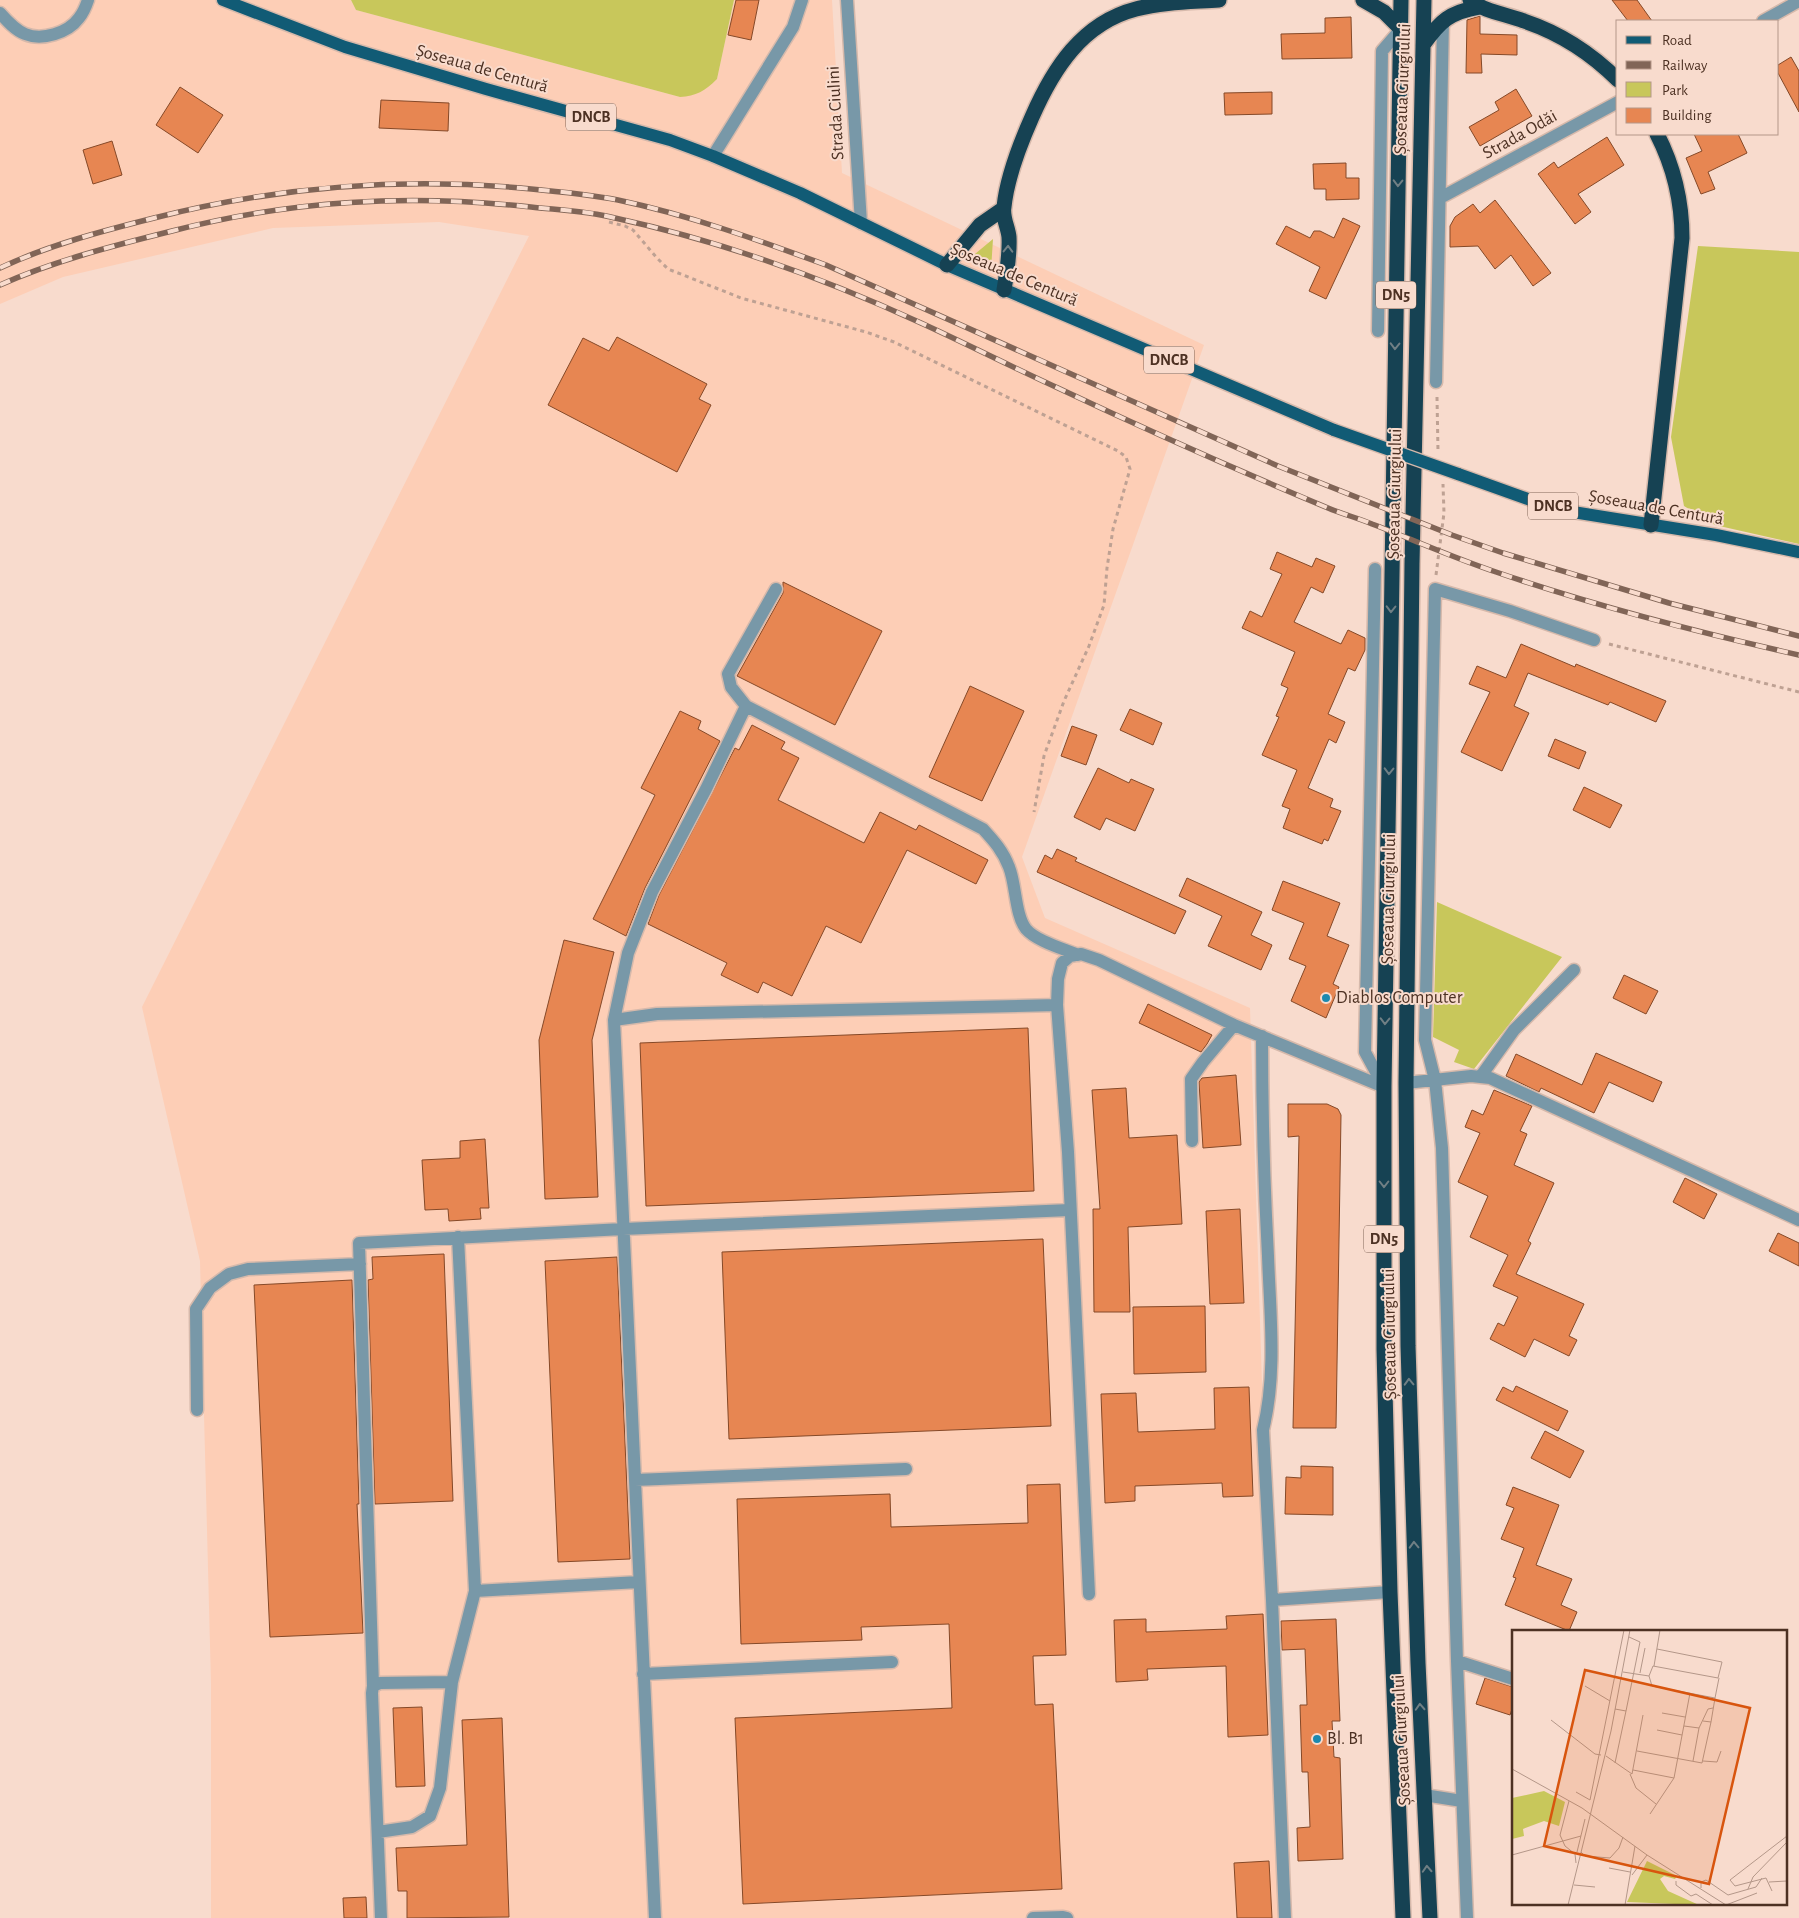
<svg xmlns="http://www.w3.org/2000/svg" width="1799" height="1918" font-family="'Alegreya Sans',sans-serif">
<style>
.built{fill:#fdceb6}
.green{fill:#c8c75b}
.building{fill:#e78652;stroke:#854928}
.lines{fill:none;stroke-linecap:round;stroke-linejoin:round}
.minor-casing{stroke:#d6b9ab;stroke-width:15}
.major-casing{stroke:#d6b9ab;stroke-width:15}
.highway-casing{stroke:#d6b9ab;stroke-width:18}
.path{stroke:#bea193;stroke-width:3;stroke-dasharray:4 4;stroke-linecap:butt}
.minor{stroke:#7898a8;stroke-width:12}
.major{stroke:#115b75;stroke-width:12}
.highway{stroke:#164253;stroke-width:15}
.rail-casing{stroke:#816557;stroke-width:5.5}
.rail{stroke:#f8dbcd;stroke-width:4;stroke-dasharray:11;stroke-linecap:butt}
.major-bridge-casing{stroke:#d6b9ab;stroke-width:15;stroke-linecap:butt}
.major-bridge{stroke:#115b75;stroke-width:12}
.oneway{stroke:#707f84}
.poi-dot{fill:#1c89af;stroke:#f8dbcd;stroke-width:2}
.labels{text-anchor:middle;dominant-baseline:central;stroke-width:4;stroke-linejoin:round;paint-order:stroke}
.shield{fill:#f8dbcd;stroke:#806456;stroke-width:1}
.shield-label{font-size:16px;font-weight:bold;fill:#4d3123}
.street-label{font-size:18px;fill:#4d3123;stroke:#f8dbcd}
.poi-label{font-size:18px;fill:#4d3123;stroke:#f8dbcd;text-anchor:start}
.inset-road{fill:none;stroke:#b49789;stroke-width:1}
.view{fill:#d8550e;fill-opacity:0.15;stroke:#d8550e;stroke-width:2.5}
.inset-edge{fill:none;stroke:#4d3123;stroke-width:2.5}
</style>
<rect width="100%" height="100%" fill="#f8dbcd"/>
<path class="built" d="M 0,0 L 351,0 L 356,10 L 680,97 L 717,79 L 734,0 L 832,0 L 842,173 L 1204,345 L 1022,857 L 1045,918 L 1250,1008 L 1279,1918 L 211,1918 L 211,1683 L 200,1261 L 142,1007 L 529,236 L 439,222 L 273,228 L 63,277 L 0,304 Z"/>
<path class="green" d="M 351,0 L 734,0 L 717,79 C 705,91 696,96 680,97 L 356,10 Z
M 993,239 L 991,270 L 969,259 Z
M 1698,246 L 1799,252 L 1799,544 L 1715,525 L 1684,506 L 1671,437 Z
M 1437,902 L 1562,957 L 1474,1069 L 1454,1062 L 1459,1050 L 1433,1037 Z"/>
<path class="building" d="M 736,0 L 759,0 L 751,40 L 728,35 Z
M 1612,0 L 1637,0 L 1652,21 L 1628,21 Z
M 1480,16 L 1480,34 L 1517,35 L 1517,55 L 1481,54 L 1482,73 L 1466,73 L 1467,20 Z
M 1351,17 L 1352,58 L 1282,59 L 1281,34 L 1325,33 L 1325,18 Z
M 1791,57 L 1799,71 L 1799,112 L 1778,73 L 1778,65 Z
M 180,87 L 223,115 L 198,153 L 156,125 Z
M 1516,89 L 1532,116 L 1480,146 L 1469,127 L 1499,110 L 1495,102 Z
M 1272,92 L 1272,114 L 1225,115 L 1224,93 Z
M 381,100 L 449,103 L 448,131 L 379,128 Z
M 1694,134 L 1738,134 L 1747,153 L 1708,172 L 1715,189 L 1701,194 L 1686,158 L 1702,151 Z
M 1607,137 L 1624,165 L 1578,194 L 1591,212 L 1575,224 L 1538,174 L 1554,162 L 1558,168 Z
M 112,141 L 122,175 L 93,184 L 83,150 Z
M 1346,163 L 1346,178 L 1359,178 L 1359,199 L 1326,200 L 1326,189 L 1314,189 L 1313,164 Z
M 1495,200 L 1551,273 L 1533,286 L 1511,255 L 1495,269 L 1478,246 L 1450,247 L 1450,226 L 1455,217 L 1473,204 L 1480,213 Z
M 1343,218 L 1360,226 L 1326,299 L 1309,291 L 1320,267 L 1276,244 L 1286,226 L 1310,238 L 1314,231 L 1320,231 L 1334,238 Z
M 617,337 L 707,384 L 699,399 L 711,405 L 677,472 L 548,405 L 583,338 L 609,351 Z
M 1277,552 L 1312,567 L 1316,558 L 1335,566 L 1323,593 L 1311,587 L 1294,622 L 1341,644 L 1348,630 L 1365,638 L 1365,650 L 1355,671 L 1348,668 L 1328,714 L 1345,722 L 1336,743 L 1329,739 L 1308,788 L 1333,799 L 1330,807 L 1341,811 L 1328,841 L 1324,839 L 1322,844 L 1283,828 L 1290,809 L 1282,806 L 1297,770 L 1262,755 L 1279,717 L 1276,716 L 1288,688 L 1281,685 L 1295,652 L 1242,628 L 1250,611 L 1262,617 L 1282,574 L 1270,569 Z
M 783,582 L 882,631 L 835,725 L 737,676 L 783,593 Z
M 1521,644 L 1575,667 L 1576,664 L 1666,701 L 1656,722 L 1610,702 L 1608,705 L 1528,673 L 1514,706 L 1529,713 L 1502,771 L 1461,752 L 1490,692 L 1469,684 L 1477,666 L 1506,678 Z
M 970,686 L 1024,711 L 982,801 L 929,777 Z
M 1130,709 L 1162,723 L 1153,745 L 1120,730 Z
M 680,711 L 701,721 L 698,729 L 720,741 L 645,888 L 626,936 L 593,919 L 655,795 L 641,788 Z
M 752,725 L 785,742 L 781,749 L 799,758 L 778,800 L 864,843 L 880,812 L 916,830 L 919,825 L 988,860 L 976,884 L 907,850 L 861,943 L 826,926 L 792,996 L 763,982 L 758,993 L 721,975 L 727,963 L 648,924 L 659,895 L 735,748 L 739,750 Z
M 1072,726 L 1097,735 L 1086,765 L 1061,756 Z
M 1555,739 L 1586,752 L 1579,769 L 1548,756 Z
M 1098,768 L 1129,783 L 1131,779 L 1154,789 L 1135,831 L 1106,818 L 1100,830 L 1074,817 Z
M 1584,787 L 1622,805 L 1610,828 L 1573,810 Z
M 1057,849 L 1077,858 L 1075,861 L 1186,911 L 1175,934 L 1037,872 L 1045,855 L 1052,859 Z
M 1187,878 L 1262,912 L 1251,935 L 1272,945 L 1261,970 L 1208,946 L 1222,916 L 1179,896 Z
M 1283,881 L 1340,903 L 1327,936 L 1349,945 L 1333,984 L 1339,987 L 1326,1018 L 1291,1001 L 1306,966 L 1289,959 L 1304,923 L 1272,910 Z
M 564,940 L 614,952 L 592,1040 L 598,1197 L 545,1199 L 539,1040 Z
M 1624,975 L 1658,991 L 1646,1014 L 1613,998 Z
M 1148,1004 L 1212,1035 L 1207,1044 L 1201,1052 L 1139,1023 Z
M 1028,1028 L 1034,1191 L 646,1206 L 640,1043 Z
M 1596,1053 L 1662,1082 L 1653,1102 L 1609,1082 L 1594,1113 L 1541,1088 L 1539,1092 L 1506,1076 L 1516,1054 L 1582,1085 Z
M 1236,1075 L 1241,1145 L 1203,1148 L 1199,1082 L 1202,1078 Z
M 1126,1088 L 1129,1138 L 1177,1135 L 1182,1224 L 1128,1227 L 1130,1312 L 1094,1312 L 1093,1209 L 1100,1209 L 1092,1090 Z
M 1494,1090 L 1532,1106 L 1520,1131 L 1527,1134 L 1514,1165 L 1554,1183 L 1528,1241 L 1531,1243 L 1516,1274 L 1584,1304 L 1569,1336 L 1577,1340 L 1569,1356 L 1534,1339 L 1525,1357 L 1490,1339 L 1498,1323 L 1504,1326 L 1518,1297 L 1493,1286 L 1508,1255 L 1470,1237 L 1488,1196 L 1458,1182 L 1480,1133 L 1465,1127 L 1472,1110 L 1483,1115 Z
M 1288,1104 L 1327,1104 L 1338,1109 L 1341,1115 L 1336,1428 L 1293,1428 L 1299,1136 L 1288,1137 Z
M 485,1139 L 489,1208 L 480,1208 L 481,1219 L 449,1221 L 448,1209 L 425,1210 L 422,1160 L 460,1158 L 460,1141 Z
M 1685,1178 L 1717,1194 L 1704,1219 L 1673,1202 Z
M 1240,1209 L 1244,1303 L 1210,1304 L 1206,1211 Z
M 1778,1233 L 1799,1243 L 1799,1266 L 1769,1251 Z
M 1043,1239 L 1051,1426 L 729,1439 L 722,1252 Z
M 444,1254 L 453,1501 L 375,1504 L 368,1280 L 373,1279 L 372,1257 Z
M 617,1257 L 630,1559 L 558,1562 L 545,1261 Z
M 352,1280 L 359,1504 L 357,1504 L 363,1633 L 270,1637 L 254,1285 Z
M 1205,1306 L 1206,1372 L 1134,1374 L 1133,1307 Z
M 1516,1386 L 1568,1411 L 1558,1431 L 1496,1400 L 1503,1387 L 1513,1392 Z
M 1249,1387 L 1253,1496 L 1223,1497 L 1222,1483 L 1135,1486 L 1135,1501 L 1105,1503 L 1101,1394 L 1136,1393 L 1138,1432 L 1215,1429 L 1214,1388 Z
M 1545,1431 L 1584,1451 L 1570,1478 L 1531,1458 Z
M 1301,1466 L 1333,1467 L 1333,1515 L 1285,1514 L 1286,1477 L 1301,1478 Z
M 1060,1484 L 1066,1655 L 1033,1656 L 1035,1705 L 1053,1704 L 1062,1889 L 743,1904 L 735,1718 L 952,1708 L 949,1624 L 861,1627 L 862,1640 L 741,1644 L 737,1499 L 890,1494 L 891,1527 L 1028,1523 L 1027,1485 Z
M 1513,1487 L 1559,1505 L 1536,1565 L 1572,1579 L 1561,1605 L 1577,1612 L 1569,1631 L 1505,1605 L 1516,1578 L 1513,1577 L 1524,1548 L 1501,1539 L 1514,1508 L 1506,1505 Z
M 1263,1614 L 1268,1735 L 1228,1737 L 1226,1666 L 1147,1669 L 1148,1680 L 1116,1682 L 1114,1620 L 1146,1619 L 1146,1632 L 1227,1629 L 1226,1616 Z
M 1336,1619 L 1340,1721 L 1332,1721 L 1334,1757 L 1340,1758 L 1343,1859 L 1298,1861 L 1297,1828 L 1310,1827 L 1308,1772 L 1302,1772 L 1300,1705 L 1307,1705 L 1305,1649 L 1282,1650 L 1281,1621 Z
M 1485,1678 L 1513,1687 L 1513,1706 L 1510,1715 L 1476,1704 Z
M 422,1707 L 425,1786 L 396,1787 L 393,1708 Z
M 502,1718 L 509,1917 L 407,1918 L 407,1891 L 398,1891 L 396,1848 L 467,1845 L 462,1720 Z
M 1269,1861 L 1272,1918 L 1237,1918 L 1234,1863 Z
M 366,1897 L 367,1918 L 344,1918 L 343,1898 Z"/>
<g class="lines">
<defs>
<path id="minor" d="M 847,0 L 861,223
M 0,13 C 7,21 15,30 25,34 C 42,41 68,33 79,18 C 83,13 86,6 88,0
M 1763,21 L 1799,1
M 713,156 L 793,27 L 802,0
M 1440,198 L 1618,102
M 1378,331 L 1382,51 L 1401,29
M 1436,382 L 1443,20
M 1375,569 L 1365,1052 L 1384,1087
M 776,589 L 728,674 L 731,687 L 746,706 L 983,829 C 994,841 1003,851 1009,867 C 1016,884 1015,915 1026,929 C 1036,941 1064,949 1078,955
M 614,1020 L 657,1014 L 1057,1005
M 1262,1036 C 1262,1110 1264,1183 1268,1256 C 1270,1313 1277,1374 1263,1430 L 1272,1600 L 1390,1592
M 1481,1076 L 1514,1030 L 1574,970
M 1406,1083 L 1471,1076 L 1490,1078 L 1799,1220
M 1192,1141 L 1191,1079 L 1203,1062 L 1234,1025
M 197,1410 L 196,1309 L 210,1288 L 229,1274 L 248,1269 L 360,1264
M 635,1480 L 906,1469
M 475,1591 L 639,1582
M 1089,1594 L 1068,1152 L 1057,1005 L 1058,979 L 1062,963 L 1070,956 L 1081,954 L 1099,960 L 1234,1025 L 1384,1087
M 1272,1600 L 1285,1918
M 1457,1661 L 1513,1679
M 643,1674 L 892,1662
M 373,1686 L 359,1243 L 623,1229 L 1070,1210
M 1424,1795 L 1462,1801
M 378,1832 L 412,1827 L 430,1816 L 440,1788 L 452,1682 L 475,1591 L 458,1237
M 381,1918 L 372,1693 L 373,1686 L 380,1683 L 452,1682
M 655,1918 L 614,1020 L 628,953 L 652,892 L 706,789 L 746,706
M 1033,1918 L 1063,1917 L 1067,1918
M 1467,1918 L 1457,1661 L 1442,1148 L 1435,1080 L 1425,1040 L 1435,589 L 1510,611 L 1594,640"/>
<path id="major" d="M 223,0 L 345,47 L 486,89 L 670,140 L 713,156 L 800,193 L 947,265 L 1334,430
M 1458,474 L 1539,503 L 1573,512 L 1716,535 L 1799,552"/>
<path id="highway" d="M 1363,0 L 1384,12 L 1401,29
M 1401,0 L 1384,1087 L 1384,1349 L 1390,1592 L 1403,1918
M 1424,0 L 1412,564 L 1406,1083 L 1408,1346 L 1418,1663 L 1430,1918
M 1470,0 C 1485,12 1506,14 1524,21 C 1560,33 1591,53 1618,80
M 1423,45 C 1440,21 1450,12 1479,7
M 947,265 L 980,225 L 1003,209
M 1004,290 C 1007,272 1010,254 1009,237 C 1008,227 1002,217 1004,207 C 1007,177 1020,144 1032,117 C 1053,69 1082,23 1136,9 C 1163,2 1191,2 1219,0
M 1651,525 L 1682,238 C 1682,201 1674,167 1657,134"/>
</defs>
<use href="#minor" class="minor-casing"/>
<use href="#major" class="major-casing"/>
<use href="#highway" class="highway-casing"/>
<path class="path" d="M 609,222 L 625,226 L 633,230 L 657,258 L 668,269 L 741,298 L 866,332 L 894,342 L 1118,451 L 1126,457 L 1130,469 L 1113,529 L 1107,568 L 1104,605 L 1089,646 L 1064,701 L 1044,756 L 1034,812
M 1437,397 L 1438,451
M 1436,575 L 1444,513 L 1443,484
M 1609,644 L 1799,692"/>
<use href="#minor" class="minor"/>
<use href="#major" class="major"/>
<use href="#highway" class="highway"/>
<defs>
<path id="rail" d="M 0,268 C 49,245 102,231 154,218 C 276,187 395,177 521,188 C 553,191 587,194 618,200 C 689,215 758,240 826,265 L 1278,466 L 1452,535 L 1503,553 L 1669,603 L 1799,636
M 0,285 C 53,261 116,245 172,231 C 292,200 408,194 531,207 C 559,210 588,211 615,218 C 721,241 823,278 921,323 C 967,344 1012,367 1058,388 C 1147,430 1237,470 1328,508 C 1342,514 1358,518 1372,524 C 1414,540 1454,558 1496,572 C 1595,606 1697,632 1799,655"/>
</defs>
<use href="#rail" class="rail-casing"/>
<use href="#rail" class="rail"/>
<defs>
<path id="major-bridge" d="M 1334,430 L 1458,474"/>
</defs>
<use href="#major-bridge" class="major-bridge-casing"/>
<use href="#major-bridge" class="major-bridge"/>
</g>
<defs><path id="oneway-chevron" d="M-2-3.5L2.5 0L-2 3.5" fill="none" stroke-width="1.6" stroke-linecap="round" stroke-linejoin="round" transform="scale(1.25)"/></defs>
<g class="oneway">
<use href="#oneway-chevron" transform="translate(1398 183) rotate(91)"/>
<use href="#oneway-chevron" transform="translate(1008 249) rotate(-89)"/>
<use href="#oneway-chevron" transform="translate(1395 346) rotate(91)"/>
<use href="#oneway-chevron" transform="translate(1391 609) rotate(91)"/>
<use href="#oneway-chevron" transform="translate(1389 771) rotate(91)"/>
<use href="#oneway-chevron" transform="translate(1385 1021) rotate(91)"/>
<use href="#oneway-chevron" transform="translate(1384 1184) rotate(90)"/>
<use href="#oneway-chevron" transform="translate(1409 1382) rotate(-92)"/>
<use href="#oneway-chevron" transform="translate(1414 1545) rotate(-92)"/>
<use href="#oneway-chevron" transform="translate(1420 1707) rotate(-93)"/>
<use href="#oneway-chevron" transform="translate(1427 1869) rotate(-93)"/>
</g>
<g class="poi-dot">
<circle cx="1326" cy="998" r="5"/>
<circle cx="1317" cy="1739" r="5"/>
</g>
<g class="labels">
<g class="shield">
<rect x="566" y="103.5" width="50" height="27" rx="4"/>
<rect x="1376" y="281.5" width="40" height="27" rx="4"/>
<rect x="1144" y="346.5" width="50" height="27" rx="4"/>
<rect x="1528" y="492.5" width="50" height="27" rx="4"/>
<rect x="1364" y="1225.5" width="40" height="27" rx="4"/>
</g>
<g class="shield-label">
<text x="591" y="117">DNCB</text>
<text x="1396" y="295">DN5</text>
<text x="1169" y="360">DNCB</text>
<text x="1553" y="506">DNCB</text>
<text x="1384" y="1239">DN5</text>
</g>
<g class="street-label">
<text transform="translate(482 69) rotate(16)">Șoseaua de Centură</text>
<text transform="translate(1403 89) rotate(-88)">Șoseaua Giurgiului</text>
<text transform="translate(836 113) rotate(-93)">Strada Ciulini</text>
<text transform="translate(1520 135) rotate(-29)">Strada Odăi</text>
<text transform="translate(1014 275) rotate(23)">Șoseaua de Centură</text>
<text transform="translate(1395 494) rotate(-89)">Șoseaua Giurgiului</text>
<text transform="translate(1656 508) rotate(10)">Șoseaua de Centură</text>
<text transform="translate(1389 899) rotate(-89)">Șoseaua Giurgiului</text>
<text transform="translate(1390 1334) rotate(-91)">Șoseaua Giurgiului</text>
<text transform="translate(1402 1740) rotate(-93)">Șoseaua Giurgiului</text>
</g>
<g class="poi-label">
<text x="1336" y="998">Diablos Computer</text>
<text x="1327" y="1739">Bl. B1</text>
</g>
</g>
<g transform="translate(1512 1630)">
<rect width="275" height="275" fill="#f8dbcd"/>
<path d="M 32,161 L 53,172 L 47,196 L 32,191 L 11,199 L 12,206 L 0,209 L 0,168 ZM 135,231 L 165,246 L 163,249 L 152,246 L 148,249 L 156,261 L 187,275 L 115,272 Z" fill="#c8c75b"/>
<path class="inset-road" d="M 145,19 L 210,32 L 206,48 L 141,36 L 137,46 L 140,56 L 203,68 L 207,48M 142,36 L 148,0M 111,42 L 137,46M 128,43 L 133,18M 73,56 L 98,71M 103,79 L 114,81 L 103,133M 114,81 L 128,12 L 117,7M 150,83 L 173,87M 39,90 L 83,124 L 89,125M 191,91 L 199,92 L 203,68M 172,96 L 187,98M 145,100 L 170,105M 125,121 L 190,133 L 199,92M 94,126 L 120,144 L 131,85M 181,131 L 187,98 L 196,79 L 201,78M 191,131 L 205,132 L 209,121M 0,139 L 70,178 L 135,225 L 214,275M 121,140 L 162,148M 118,144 L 124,158 L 144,174M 64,162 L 78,170 L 112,0M 57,171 L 48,205 L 53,216 L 63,224 L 64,233M 138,184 L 162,148 L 178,63M 65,222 L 73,189M 69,222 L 73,226 L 98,228 L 107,218 L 111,207M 0,225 L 69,206M 97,238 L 118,242M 120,245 L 135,225M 164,251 L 164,255 L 179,266 L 184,264 L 201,275M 257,252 L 275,251M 62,255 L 83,257M 189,258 L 189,252 L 194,250 L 216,265 L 244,257 L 250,248M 236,259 L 241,247 L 275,212M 260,261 L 254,248 L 223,256 L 218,250 L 275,206M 56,275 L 99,101 L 118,0M 113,275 L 123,216M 214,275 L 245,263"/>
<path class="view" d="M 73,40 L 238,78 L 197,254 L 32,216 Z"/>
<rect width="275" height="275" class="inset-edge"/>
</g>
<rect x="1616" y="20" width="162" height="115" fill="#f8dbcd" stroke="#b49789"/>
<rect x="1626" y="36" width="25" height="8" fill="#115b75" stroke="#b49789"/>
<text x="1662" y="45" font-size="15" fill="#4d3123">Road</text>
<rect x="1626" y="61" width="25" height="8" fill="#816557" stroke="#b49789"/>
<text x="1662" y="70" font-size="15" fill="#4d3123">Railway</text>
<rect x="1626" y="82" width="25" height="15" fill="#c8c75b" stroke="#b49789"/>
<text x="1662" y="95" font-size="15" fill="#4d3123">Park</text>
<rect x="1626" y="108" width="25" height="15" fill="#e78652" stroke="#b49789"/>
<text x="1662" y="120" font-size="15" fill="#4d3123">Building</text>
</svg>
